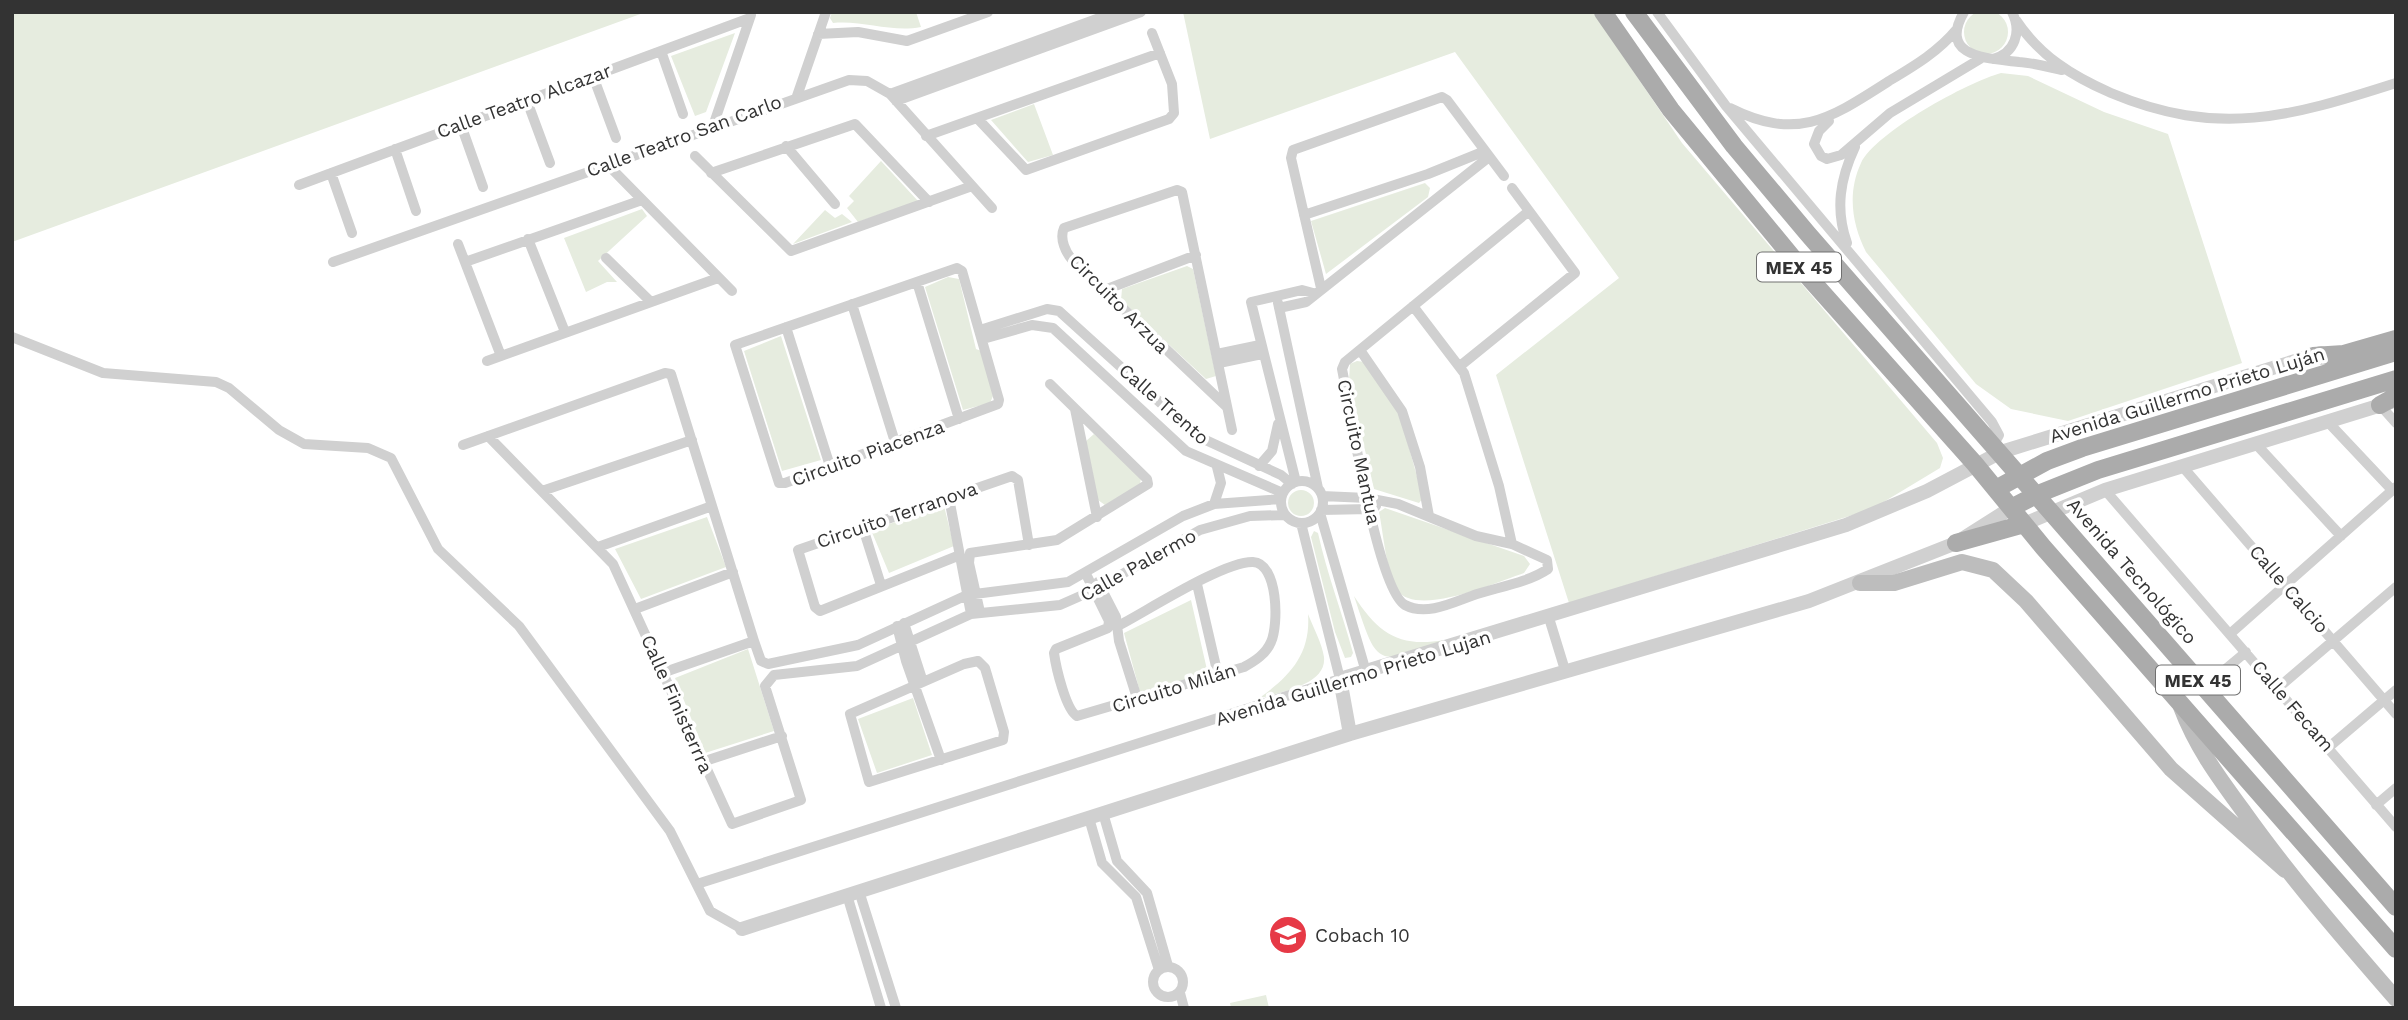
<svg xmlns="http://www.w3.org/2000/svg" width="2408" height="1020" font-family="'Work Sans',sans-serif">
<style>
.green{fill:#e6ecdf}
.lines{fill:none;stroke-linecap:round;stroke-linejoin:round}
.minor{stroke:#d0d0d0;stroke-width:10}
.tertiary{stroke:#d0d0d0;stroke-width:14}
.secondary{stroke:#bdbdbd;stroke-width:16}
.primary{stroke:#ababab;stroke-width:18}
.labels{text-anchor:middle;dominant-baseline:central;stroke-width:7;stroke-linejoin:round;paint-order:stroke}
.shield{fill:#fff;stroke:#707070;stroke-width:2}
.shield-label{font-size:18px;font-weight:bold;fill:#333}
.street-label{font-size:19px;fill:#333;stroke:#fff}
.poi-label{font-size:19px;fill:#333;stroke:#fff;text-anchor:start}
</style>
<rect width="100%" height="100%" fill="#fff"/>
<path class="green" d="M1964 32a22 22 0 1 1 44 0a22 22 0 1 1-44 0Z
M 12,12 L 646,12 L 12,242 Z
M 832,12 L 916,12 L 921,27 C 892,33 863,20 833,23 L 830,18 Z
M 1183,12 L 1593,12 L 1682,143 L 1937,443 L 1943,458 L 1940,468 L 1872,509 L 1569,603 L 1496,375 L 1619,278 L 1455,52 L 1210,139 Z
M 735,33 L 706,112 L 695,116 L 671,56 Z
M 2001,73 L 2028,76 L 2104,112 L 2168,134 L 2242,363 L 2068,421 L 2011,409 L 1976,384 L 1866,252 C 1852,224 1847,193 1861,163 C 1876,132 1968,82 2001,73 Z
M 1034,104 L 1053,155 L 1028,162 L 991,120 Z
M 881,161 L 918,201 L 858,222 L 847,208 L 854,201 L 849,196 Z
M 1425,183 L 1430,188 L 1428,197 L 1326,274 L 1311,221 Z
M 642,209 L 647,216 L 598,261 L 617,282 L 607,282 L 586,292 L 564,238 Z
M 825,210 L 835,218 L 842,214 L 852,222 L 793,244 Z
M 1187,266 L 1193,269 L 1216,376 L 1206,379 L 1121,300 L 1122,289 Z
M 948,277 L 959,279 L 976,349 L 984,352 L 993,396 L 990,403 L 963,410 L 925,287 Z
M 781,336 L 821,460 L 782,471 L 744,351 Z
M 1357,361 L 1365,362 L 1399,412 L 1423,498 L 1419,503 L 1374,489 L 1349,381 L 1350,364 Z
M 1094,434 L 1141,477 L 1140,485 L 1105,505 L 1098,500 L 1086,441 Z
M1288 503a13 13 0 1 1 26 0a13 13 0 1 1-26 0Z
M 944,506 L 954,546 L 889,573 L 871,530 Z
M 1385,508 L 1524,556 L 1530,564 L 1524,573 C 1497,582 1417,618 1397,590 C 1387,576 1383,531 1379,512 Z
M 707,517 L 726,567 L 641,599 L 615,549 Z
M 1314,531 L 1318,533 C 1327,574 1342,612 1353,653 L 1351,657 L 1345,658 L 1335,632 L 1311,537 Z
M 1354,596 C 1378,633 1399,648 1444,640 C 1374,669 1377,664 1354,596 Z
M 1191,600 L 1208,674 L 1140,692 L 1124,633 Z
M 1308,614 C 1313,627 1322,643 1324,657 C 1327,686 1278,692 1258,699 C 1289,677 1311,655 1308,614 Z
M 748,649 L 774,731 L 705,753 L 675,678 Z
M 913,698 L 932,755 L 877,773 L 858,719 Z
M 1266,995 L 1269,1008 L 1231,1008 L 1230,1003 Z"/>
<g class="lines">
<path class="minor" d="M 1657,12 L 1726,106 L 1992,422 L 1999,435 L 1994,444
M 1964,12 C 1937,59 1991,58 2019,62 C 2034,63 2048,67 2062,70
M 2016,20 C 2040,56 2072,76 2111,93 C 2218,138 2290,117 2396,83
M 818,34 L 858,32 L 907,41 L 988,12
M 661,51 L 683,114
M 1993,59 C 2015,53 2022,32 2012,12
M 593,76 L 616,138
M 890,94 L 1116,12
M 797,96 L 826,12
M 527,101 L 550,163
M 896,101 L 1141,12
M 1730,108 C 1798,142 1831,118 1889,81 C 1914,66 1938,52 1957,29
M 977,118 L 1026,170 L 1169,119 L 1174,113 L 1172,84 L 1152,33
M 1829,121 L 1819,131 L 1814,144 L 1821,156 L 1827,159 L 1841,155 L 1890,113 L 1980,59
M 461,125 L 483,187
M 713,126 L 751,15
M 926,136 L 1160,53
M 786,146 L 835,204
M 395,149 L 416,211
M 695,156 L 791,251 L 972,186
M 607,164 L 732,291
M 331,173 L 352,233
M 711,173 L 855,124 L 929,202
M 299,185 L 750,18
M 1304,215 L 1428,174 L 1485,151
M 528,239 L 565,332
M 1847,243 C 1835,209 1840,179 1855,147
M 458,244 L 501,356
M 606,258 L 650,301
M 333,262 L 849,80 L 867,81 L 890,94 L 992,208
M 465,262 L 642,200
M 957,268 L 962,271 L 999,400 L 998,404 L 785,483 L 779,483 L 735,345 Z
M 917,282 L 959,419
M 1321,288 L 1291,158 L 1293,150 L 1442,97 L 1447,100 L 1504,176
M 1102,291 L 1196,255
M 1278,303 L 1318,488
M 852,304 L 895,442
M 1413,306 L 1464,373 L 1499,486 L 1512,544
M 1279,308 L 1306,302 L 1489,157
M 786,327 L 830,466
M 980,330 L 1047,309 L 1059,311 L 1197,436 L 1281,475 L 1292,484
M 12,337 L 103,373 L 216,382 L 229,388 L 279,430 L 304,444 L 368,448 L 391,458 L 438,549 L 519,626 L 670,831 L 710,911 L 742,929
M 983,339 L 1032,325 L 1053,328 L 1186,451 L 1283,493
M 1360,350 L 1402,411 L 1420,467 L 1429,516
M 1217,354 L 1260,345
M 487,361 L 718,278
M 1219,363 L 1262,354
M 1460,366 L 1575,273 L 1512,188
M 2380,405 L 2396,423
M 1227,407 L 1073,261 C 1066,253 1059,239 1064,228 L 1177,190 L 1182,192 L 1232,430
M 1075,409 L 1097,517
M 2327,421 L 2392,490
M 488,436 L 613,564 L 732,824 L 801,800 L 765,686 L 774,675 L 857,666 L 971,614 L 1060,605 L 1094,590 L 1200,530 L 1250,516 L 1285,515
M 2255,443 L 2341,536
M 463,445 L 665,373 L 671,374 L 754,641 L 761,661 L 768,664 L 858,645 L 967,595 L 1068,582 L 1183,516 L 1214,504 L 1281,499
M 1259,466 L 1272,451 L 1278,424
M 2182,466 L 2396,714
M1281 502a21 21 0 1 1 42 0a21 21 0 1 1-42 0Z
M 1296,482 L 1251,302 L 1302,290 L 1313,293
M 2105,490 L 2396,827
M 542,491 L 692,440
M 1322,496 L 1367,498 L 1398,504 L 1476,536 L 1512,544 L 1547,560 L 1548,569 C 1529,582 1499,587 1477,594 C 1456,601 1427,617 1405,605 C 1377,589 1350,408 1342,369 L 1345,362 L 1529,211
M 949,498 L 971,614
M 1214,504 L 1221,483 L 1217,467
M 1321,510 L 1370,509 L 1376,506
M 1320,513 L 1366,672
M 863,528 L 881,585
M 598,547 L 712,506
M 960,555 L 820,611 L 815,607 L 798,550 L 1012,476 L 1018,480 L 1029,545
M 1086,574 L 1109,621 L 1108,628 L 1056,649 L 1054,653 C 1056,668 1066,710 1077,716 L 1244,667 C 1255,661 1266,654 1271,642 C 1279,624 1278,563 1253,562 C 1224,561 1147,611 1118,626
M 1098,582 L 1116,617 L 1119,641 L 1137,698
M 1197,584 L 1218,675
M 635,609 L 733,572
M 980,612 L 969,563 L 970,553 L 1057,540 L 1148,484 L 1147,479 L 1050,384
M 1549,618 L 1565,670
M 904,623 L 923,682
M 897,626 L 906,661 L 941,760
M 2231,633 L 2396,487
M 978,661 L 985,668 L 1004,732 L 1003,740 L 869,782 L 850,714 L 964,664 Z
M 662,673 L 754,641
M 2204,687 L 2246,652
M 2278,688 L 2396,587
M 2329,747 L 2396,690
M 702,762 L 782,736
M 2376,805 L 2396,788
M 1103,813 L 1117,861 L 1147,893 L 1168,966
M 1089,818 L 1102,863 L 1136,897 L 1159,970
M 697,884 L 1340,679 L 1301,523
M 859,891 L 896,1008
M 847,895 L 881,1008
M1153 982a15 15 0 1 1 30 0a15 15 0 1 1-30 0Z
M 1180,993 L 1184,1008"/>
<path class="tertiary" d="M 2024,524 L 2105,490 L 2391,402
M 1350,734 L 1340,679 L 1846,525 L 1927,491 L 2001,452 L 2321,353
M 742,929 L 1350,734 L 1809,601 L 1956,543 L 2011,508"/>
<path class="secondary" d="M 1860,583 L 1894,583 L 1962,562 L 1993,570 L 2026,601 L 2171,769 L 2285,870
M 2181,707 C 2196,747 2219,778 2244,812 C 2291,878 2343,938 2396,999"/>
<path class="primary" d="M 1603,12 L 1671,110 L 1811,280 L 1975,464 L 2043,547 L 2396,949
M 1634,12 L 1734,146 L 1808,234 L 2396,907
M 2313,356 L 2344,354 L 2396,339
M 2380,405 L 2396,396
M 1996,489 L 2047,461 L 2082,448 L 2396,352
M 2011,508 L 2038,494 L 2098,470 L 2396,379
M 1956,543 L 2024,524"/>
</g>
<defs>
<symbol id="school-disc" viewBox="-11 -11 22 22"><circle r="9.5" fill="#e63946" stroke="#fff"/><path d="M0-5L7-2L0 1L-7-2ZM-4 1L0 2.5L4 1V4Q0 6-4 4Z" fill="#fff"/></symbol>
</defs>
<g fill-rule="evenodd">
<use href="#school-disc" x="1266" y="913" width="44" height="44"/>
</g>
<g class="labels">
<g class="shield">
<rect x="1757" y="252.5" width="84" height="29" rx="5"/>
<rect x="2156" y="665.5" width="84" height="29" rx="5"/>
</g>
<g class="shield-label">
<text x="1799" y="267">MEX 45</text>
<text x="2198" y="680">MEX 45</text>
</g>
<g class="street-label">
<text transform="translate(524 101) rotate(-20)">Calle Teatro Alcazar</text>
<text transform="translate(684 136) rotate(-20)">Calle Teatro San Carlo</text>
<text transform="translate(1119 304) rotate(45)">Circuito Arzua</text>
<text transform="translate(2187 395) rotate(-17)">Avenida Guillermo Prieto Luján</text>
<text transform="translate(1164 404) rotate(41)">Calle Trento</text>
<text transform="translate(1359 452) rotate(78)">Circuito Mantua</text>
<text transform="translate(868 453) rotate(-20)">Circuito Piacenza</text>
<text transform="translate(897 515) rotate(-19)">Circuito Terranova</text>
<text transform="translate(1138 565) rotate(-29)">Calle Palermo</text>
<text transform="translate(2132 571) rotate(49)">Avenida Tecnológico</text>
<text transform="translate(2289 589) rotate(49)">Calle Calcio</text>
<text transform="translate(1353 678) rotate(-17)">Avenida Guillermo Prieto Lujan</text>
<text transform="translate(1174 688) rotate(-17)">Circuito Milán</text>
<text transform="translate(677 704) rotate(66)">Calle Finisterrra</text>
<text transform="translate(2293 706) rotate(49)">Calle Fecam</text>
</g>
<g class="poi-label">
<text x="1315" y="935">Cobach 10</text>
</g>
</g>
<rect width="2408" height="1020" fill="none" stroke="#333333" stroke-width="28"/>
</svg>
